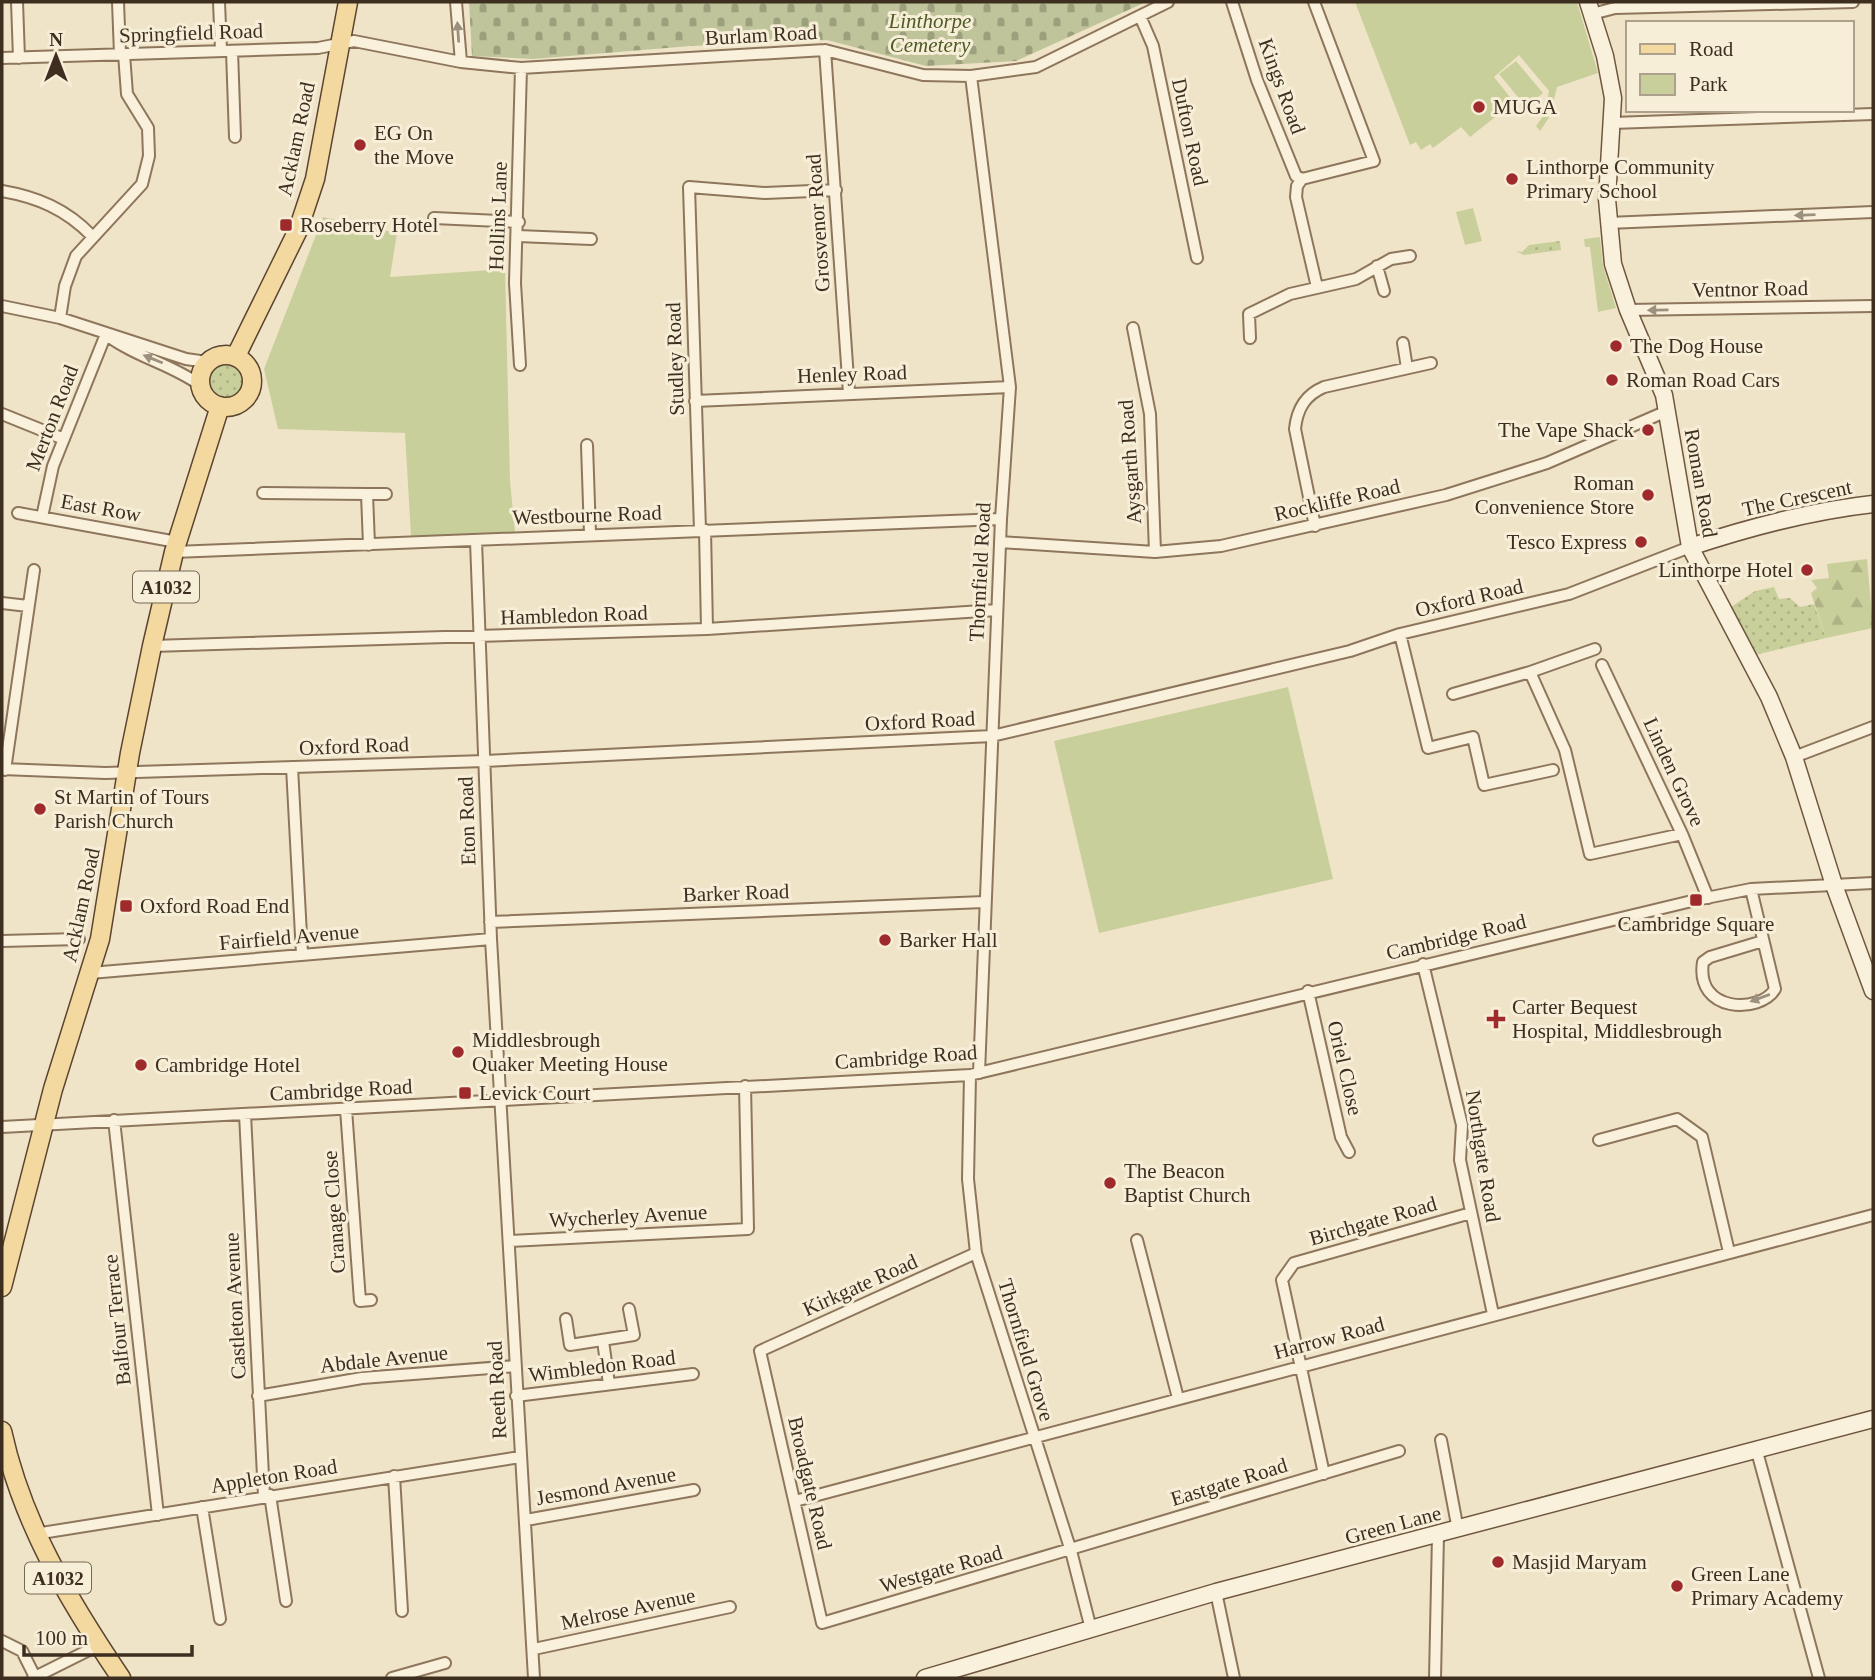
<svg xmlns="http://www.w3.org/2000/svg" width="1875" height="1680" font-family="Georgia,serif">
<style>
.grass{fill:url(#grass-dots)}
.forest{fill:url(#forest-firs)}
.cemetery{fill:url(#cemetery-stones)}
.park{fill:#c9cf9b}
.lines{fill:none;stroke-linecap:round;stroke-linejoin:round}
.street-casing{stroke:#8d765c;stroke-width:14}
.secondary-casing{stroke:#6f573f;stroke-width:19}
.primary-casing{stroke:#5b4430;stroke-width:21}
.street{stroke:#faf1dc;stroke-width:10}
.secondary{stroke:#faf1dc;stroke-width:16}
.primary{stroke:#f3d9a0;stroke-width:18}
.oneway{fill:#9c907e}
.poi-dot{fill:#9e2a2b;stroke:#f7eed8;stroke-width:2.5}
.labels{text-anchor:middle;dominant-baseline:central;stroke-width:6;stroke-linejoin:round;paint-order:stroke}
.shield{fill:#f7eed8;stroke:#756857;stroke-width:2}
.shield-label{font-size:19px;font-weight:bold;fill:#3d2e20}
.park-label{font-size:21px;font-style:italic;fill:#4d5a26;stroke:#f7eed8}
.street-label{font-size:21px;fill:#3d2e20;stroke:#f7eed8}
.poi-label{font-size:21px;fill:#3d2e20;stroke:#f7eed8;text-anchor:start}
</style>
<defs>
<pattern id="grass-dots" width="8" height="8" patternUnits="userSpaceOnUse" patternTransform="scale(1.75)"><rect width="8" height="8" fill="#c9cf9b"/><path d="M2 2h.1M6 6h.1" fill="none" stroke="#aeb285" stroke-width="1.8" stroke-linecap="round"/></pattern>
<pattern id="forest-firs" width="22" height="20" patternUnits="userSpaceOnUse" patternTransform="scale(1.75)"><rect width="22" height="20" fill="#c9cf9b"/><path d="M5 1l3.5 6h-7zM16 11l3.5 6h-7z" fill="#aeb285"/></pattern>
<pattern id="cemetery-stones" width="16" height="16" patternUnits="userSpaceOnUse" patternTransform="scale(1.75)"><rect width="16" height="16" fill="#bfc49a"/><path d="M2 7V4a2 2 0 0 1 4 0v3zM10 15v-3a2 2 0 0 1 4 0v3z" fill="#9ca07d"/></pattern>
</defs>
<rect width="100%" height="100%" fill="#f0e4c8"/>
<path class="grass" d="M 1560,241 L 1561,250 L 1524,255 L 1515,251 L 1522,252 L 1529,245 Z
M210 380a17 17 0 1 1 34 0a17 17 0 1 1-34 0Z
M 1774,587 L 1779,599 L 1790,598 L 1800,607 L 1814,604 L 1826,638 L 1755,655 L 1728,609 L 1755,591 Z"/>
<path class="forest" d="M 1867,559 L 1873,628 L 1826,638 L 1811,593 L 1817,588 L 1811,580 L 1829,578 L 1827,564 Z"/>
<path class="cemetery" d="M 469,2 L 1146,2 L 1016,61 L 926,66 L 827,40 L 691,46 L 533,59 L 472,56 Z"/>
<path class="park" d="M 1355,2 L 1577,2 L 1598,73 L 1557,87 L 1550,116 L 1540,131 L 1536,126 L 1544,115 L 1549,91 L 1519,55 L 1494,77 L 1514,102 L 1470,137 L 1461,127 L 1433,148 L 1430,144 L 1421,150 L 1416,142 L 1410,145 Z
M 1516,61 L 1543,93 L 1526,107 L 1499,74 Z
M 1473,208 L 1482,241 L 1465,245 L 1456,212 Z
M 323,217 L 397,233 L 390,277 L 505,269 L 510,481 L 515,532 L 411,536 L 405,433 L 278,429 L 264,369 Z
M 1600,237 L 1603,266 L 1616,308 L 1598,312 L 1590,247 L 1585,247 L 1584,239 Z
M 1288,687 L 1333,879 L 1099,933 L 1054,741 Z"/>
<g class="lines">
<defs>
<path id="street" d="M 17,2 L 19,58
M 118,2 L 120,54
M 219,2 L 221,51
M 456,2 L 461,62
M 1232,2 L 1257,80 L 1296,176 L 1302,179
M 1592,14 L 1615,8 L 1853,2
M 1140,16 L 1153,46 L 1197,258
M 825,50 L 849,393
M 232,51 L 235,137
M 2,58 L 318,48 L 354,41 L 461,62 L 521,68 L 825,50 L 923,75 L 971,76 L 1036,67 L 1168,2
M 971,76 L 1010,387 L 1001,519 L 979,1073
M 1612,123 L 1873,114
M 1302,179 L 1374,161 L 1314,2
M 1302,179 L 1297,186 L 1296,197 L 1317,287
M 2,191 C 37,197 66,209 92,236
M 434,218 L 519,222
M 1608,223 L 1873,212
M 518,236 L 591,239
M 1377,266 L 1384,291
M 2,306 L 60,318 L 186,359 L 207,362
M 1628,310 L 1873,306
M 60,318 L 65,286 L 76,256 L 142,184 L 149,156 L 148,128 L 127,94 L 124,54
M 1133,328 L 1150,414 L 1155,552
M 108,336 C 136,357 171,364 200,385
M 1250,338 L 1249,314 L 1290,294 L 1356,279 L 1391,259 L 1410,256
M 1403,343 L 1407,368
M 520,365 L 515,283 L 521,68
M 695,401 L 1010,387
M 2,414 L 64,439
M 587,445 L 590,534
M 263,493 L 367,494 L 369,545
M 367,494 L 386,494
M 18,513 L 177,542
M 42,517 L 53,466 L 106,334
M 1315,526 L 1295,429 C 1297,409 1305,395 1324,387 L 1431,363
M 700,530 L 689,187 L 765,193 L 836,190
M 705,530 L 707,629
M 476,541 L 491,939 L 534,1678
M 1000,542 L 1155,552 L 1221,546 L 1446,495 L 1547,463 L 1667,411
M 174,552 L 1001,519
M 2,603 L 28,606
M 1400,634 L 1428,748 L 1473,737 L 1484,785 L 1553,770
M 152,646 L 707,629 L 997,610
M 1602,665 L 1682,834 L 1708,898
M 1530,672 L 1595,649
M 1453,694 L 1530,672 L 1565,750 L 1590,854 L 1682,834
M 1794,757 L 1873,727
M 292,767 L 302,954
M 2,769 L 105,773 L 485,761 L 992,736 L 1350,651 L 1400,634 L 1569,594 L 1690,547
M 5,770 L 34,570
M 1751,889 L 1775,989 C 1760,1014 1695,1013 1703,962 L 1710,957 L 1763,941
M 490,922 L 984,902
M 2,941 L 79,939
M 1423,964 L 1462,1125 L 1460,1160 L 1493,1314
M 90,973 L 491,939
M 1308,991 L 1341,1137 L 1349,1152
M 970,1075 L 968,1179 L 976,1253 L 1071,1551 L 1091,1629
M 346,1109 L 360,1301 L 371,1300
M 245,1114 L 264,1496
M 114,1120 L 158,1515
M 2,1127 L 970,1075 L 1696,900 L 1751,889 L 1873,883
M 1599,1140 L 1677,1119 L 1702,1137 L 1729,1252
M 1137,1240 L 1178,1398
M 510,1241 L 748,1229 L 745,1086
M 976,1253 L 760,1351 L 822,1623 L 1399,1451
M 566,1319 L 570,1345 L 634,1335 L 629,1309
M 603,1341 L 609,1384
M 258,1396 L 362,1378 L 515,1366
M 516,1396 L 693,1374
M 1441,1440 L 1458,1530
M 1756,1448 L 1819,1678
M 1324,1474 L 1282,1280 L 1294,1263 L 1471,1213
M 394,1476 L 402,1611
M 270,1495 L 286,1601
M 795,1501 L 1873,1215
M 202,1507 L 220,1619
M 526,1520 L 694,1490
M 35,1534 L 520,1457
M 1216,1592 L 1234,1678
M 2,1641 L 22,1651 L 35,1677
M 534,1649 L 730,1607
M 33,1678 L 99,1645
M 392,1678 L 445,1663
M 1435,1678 L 1438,1535"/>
<path id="secondary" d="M 1588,2 L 1605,56 L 1613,98 L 1607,199 L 1613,264 L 1628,310 L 1664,395 L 1690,547 L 1769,697 L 1794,757 L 1834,885 L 1873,991
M 1690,547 C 1750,527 1810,511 1873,504
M 925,1678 L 1216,1592 L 1873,1419"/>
<path id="primary" d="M200 381a26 26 0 1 1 52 0a26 26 0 1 1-52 0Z
M 236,356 L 298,230 L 315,179 L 348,2
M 2,1287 L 53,1089 L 100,939 L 130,753 L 152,646 L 174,552 L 220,406
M 2,1431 C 22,1523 69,1601 121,1678"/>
</defs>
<use href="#street" class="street-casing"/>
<use href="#secondary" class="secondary-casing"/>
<use href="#primary" class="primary-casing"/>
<use href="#street" class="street"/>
<use href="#secondary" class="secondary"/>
<use href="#primary" class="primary"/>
</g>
<defs><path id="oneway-solid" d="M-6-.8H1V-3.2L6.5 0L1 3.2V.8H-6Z" transform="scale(1.75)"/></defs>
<g class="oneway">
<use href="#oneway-solid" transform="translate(458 32) rotate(-94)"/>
<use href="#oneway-solid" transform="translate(1805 215) rotate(178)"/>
<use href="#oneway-solid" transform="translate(1658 310) rotate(179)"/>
<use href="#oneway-solid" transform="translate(153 359) rotate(-158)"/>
<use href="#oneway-solid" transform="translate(1760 998) rotate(160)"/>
</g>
<g class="poi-dot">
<circle cx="1479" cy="107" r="7"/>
<circle cx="360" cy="145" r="7"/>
<circle cx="1512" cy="179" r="7"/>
<rect x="279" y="218" width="14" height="14" rx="3.5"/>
<circle cx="1616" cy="346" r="7"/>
<circle cx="1612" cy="380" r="7"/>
<circle cx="1648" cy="430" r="7"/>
<circle cx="1648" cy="495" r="7"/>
<circle cx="1641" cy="542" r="7"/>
<circle cx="1807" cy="570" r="7"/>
<circle cx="40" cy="809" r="7"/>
<rect x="1689" y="893" width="14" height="14" rx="3.5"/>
<rect x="119" y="899" width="14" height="14" rx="3.5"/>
<circle cx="885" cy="940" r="7"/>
<path d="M1492.5 1008.5h7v7h7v7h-7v7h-7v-7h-7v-7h7z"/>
<circle cx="458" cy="1052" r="7"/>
<circle cx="141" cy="1065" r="7"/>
<rect x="458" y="1086" width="14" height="14" rx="3.5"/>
<circle cx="1110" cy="1183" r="7"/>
<circle cx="1498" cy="1562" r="7"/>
<circle cx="1677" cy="1586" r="7"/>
</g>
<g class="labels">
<g class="shield">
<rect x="133" y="571.5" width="66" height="31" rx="5"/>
<rect x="25" y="1562.5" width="66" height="31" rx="5"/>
</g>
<g class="shield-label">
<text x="166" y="587">A1032</text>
<text x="58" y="1578">A1032</text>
</g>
<g class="park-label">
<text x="930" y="21">Linthorpe<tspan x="930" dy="24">Cemetery</tspan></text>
</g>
<g class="street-label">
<text transform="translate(191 33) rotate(-2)">Springfield Road</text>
<text transform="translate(761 35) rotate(-3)">Burlam Road</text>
<text transform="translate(1282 86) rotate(70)">Kings Road</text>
<text transform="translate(1190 132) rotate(78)">Dufton Road</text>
<text transform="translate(296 139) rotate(-78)">Acklam Road</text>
<text transform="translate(498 216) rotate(-88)">Hollins Lane</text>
<text transform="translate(818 223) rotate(-94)">Grosvenor Road</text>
<text transform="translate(1750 289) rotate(-1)">Ventnor Road</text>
<text transform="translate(675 359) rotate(-92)">Studley Road</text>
<text transform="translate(852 374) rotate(-2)">Henley Road</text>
<text transform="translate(52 418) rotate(-69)">Merton Road</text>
<text transform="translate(1130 462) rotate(-94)">Aysgarth Road</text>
<text transform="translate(1701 483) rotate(80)">Roman Road</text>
<text transform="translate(1797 498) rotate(-12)">The Crescent</text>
<text transform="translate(1337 500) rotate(-13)">Rockliffe Road</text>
<text transform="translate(101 508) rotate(10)">East Row</text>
<text transform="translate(587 515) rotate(-2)">Westbourne Road</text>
<text transform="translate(980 572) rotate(-87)">Thornfield Road</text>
<text transform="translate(1469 598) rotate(-13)">Oxford Road</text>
<text transform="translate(574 615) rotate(-2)">Hambledon Road</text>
<text transform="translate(920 721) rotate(-3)">Oxford Road</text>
<text transform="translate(354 746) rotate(-2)">Oxford Road</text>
<text transform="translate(1674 772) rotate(65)">Linden Grove</text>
<text transform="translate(467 821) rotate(-92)">Eton Road</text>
<text transform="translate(736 893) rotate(-2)">Barker Road</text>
<text transform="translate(81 905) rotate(-78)">Acklam Road</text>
<text transform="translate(289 937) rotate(-5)">Fairfield Avenue</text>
<text transform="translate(1456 937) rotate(-13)">Cambridge Road</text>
<text transform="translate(906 1057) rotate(-4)">Cambridge Road</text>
<text transform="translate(1345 1068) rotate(77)">Oriel Close</text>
<text transform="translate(341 1090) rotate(-3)">Cambridge Road</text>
<text transform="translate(1483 1156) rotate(81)">Northgate Road</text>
<text transform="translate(334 1212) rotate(-94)">Cranage Close</text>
<text transform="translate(628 1216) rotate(-3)">Wycherley Avenue</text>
<text transform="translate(1373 1221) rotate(-16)">Birchgate Road</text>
<text transform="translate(860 1285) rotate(-24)">Kirkgate Road</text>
<text transform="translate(235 1306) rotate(-93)">Castleton Avenue</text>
<text transform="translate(117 1320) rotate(-96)">Balfour Terrace</text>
<text transform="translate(1329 1338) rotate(-15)">Harrow Road</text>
<text transform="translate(1026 1350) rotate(73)">Thornfield Grove</text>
<text transform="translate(384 1359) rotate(-6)">Abdale Avenue</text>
<text transform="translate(602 1366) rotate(-7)">Wimbledon Road</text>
<text transform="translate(497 1390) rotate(-93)">Reeth Road</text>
<text transform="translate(274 1476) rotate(-9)">Appleton Road</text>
<text transform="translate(1229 1482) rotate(-17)">Eastgate Road</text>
<text transform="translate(810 1483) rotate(77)">Broadgate Road</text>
<text transform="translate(606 1486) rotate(-10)">Jesmond Avenue</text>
<text transform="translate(1393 1525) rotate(-15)">Green Lane</text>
<text transform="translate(941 1569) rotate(-16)">Westgate Road</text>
<text transform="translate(628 1609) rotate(-12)">Melrose Avenue</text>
</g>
<g class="poi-label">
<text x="1493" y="107">MUGA</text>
<text x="374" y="133">EG On<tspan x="374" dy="24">the Move</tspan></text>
<text x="1526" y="167">Linthorpe Community<tspan x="1526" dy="24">Primary School</tspan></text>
<text x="300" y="225">Roseberry Hotel</text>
<text x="1630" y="346">The Dog House</text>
<text x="1626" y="380">Roman Road Cars</text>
<text x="1634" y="430" text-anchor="end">The Vape Shack</text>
<text x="1634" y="483" text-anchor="end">Roman<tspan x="1634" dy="24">Convenience Store</tspan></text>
<text x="1627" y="542" text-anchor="end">Tesco Express</text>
<text x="1793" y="570" text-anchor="end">Linthorpe Hotel</text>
<text x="54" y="797">St Martin of Tours<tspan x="54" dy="24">Parish Church</tspan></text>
<text x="140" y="906">Oxford Road End</text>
<text x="1696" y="924" text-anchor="middle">Cambridge Square</text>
<text x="899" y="940">Barker Hall</text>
<text x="1512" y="1007">Carter Bequest<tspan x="1512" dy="24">Hospital, Middlesbrough</tspan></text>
<text x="472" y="1040">Middlesbrough<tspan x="472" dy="24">Quaker Meeting House</tspan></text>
<text x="155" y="1065">Cambridge Hotel</text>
<text x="479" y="1093">Levick Court</text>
<text x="1124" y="1171">The Beacon<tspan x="1124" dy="24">Baptist Church</tspan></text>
<text x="1512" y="1562">Masjid Maryam</text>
<text x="1691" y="1574">Green Lane<tspan x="1691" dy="24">Primary Academy</tspan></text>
</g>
</g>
<rect width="1875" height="1680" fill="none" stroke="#3d2e20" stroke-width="7"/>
<rect x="1626" y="21" width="228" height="91" fill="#f7eed8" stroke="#ada18e" stroke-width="2"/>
<rect x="1640" y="44" width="35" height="10" fill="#f3d9a0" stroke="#ada18e" stroke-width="2"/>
<text x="1689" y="56" font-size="21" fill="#3d2e20">Road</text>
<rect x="1640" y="74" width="35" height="21" fill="#c9cf9b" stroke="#ada18e" stroke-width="2"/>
<text x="1689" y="91" font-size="21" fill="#3d2e20">Park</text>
<g transform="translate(56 56)" stroke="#f7eed8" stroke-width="5" paint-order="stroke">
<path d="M0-5L12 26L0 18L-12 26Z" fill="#3d2e20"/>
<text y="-10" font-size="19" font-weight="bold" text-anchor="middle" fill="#3d2e20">N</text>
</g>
<path d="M24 1645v10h168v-10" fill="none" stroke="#3d2e20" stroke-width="3.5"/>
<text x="35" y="1645" font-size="21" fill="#3d2e20" stroke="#f7eed8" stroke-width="5" paint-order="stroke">100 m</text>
</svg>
